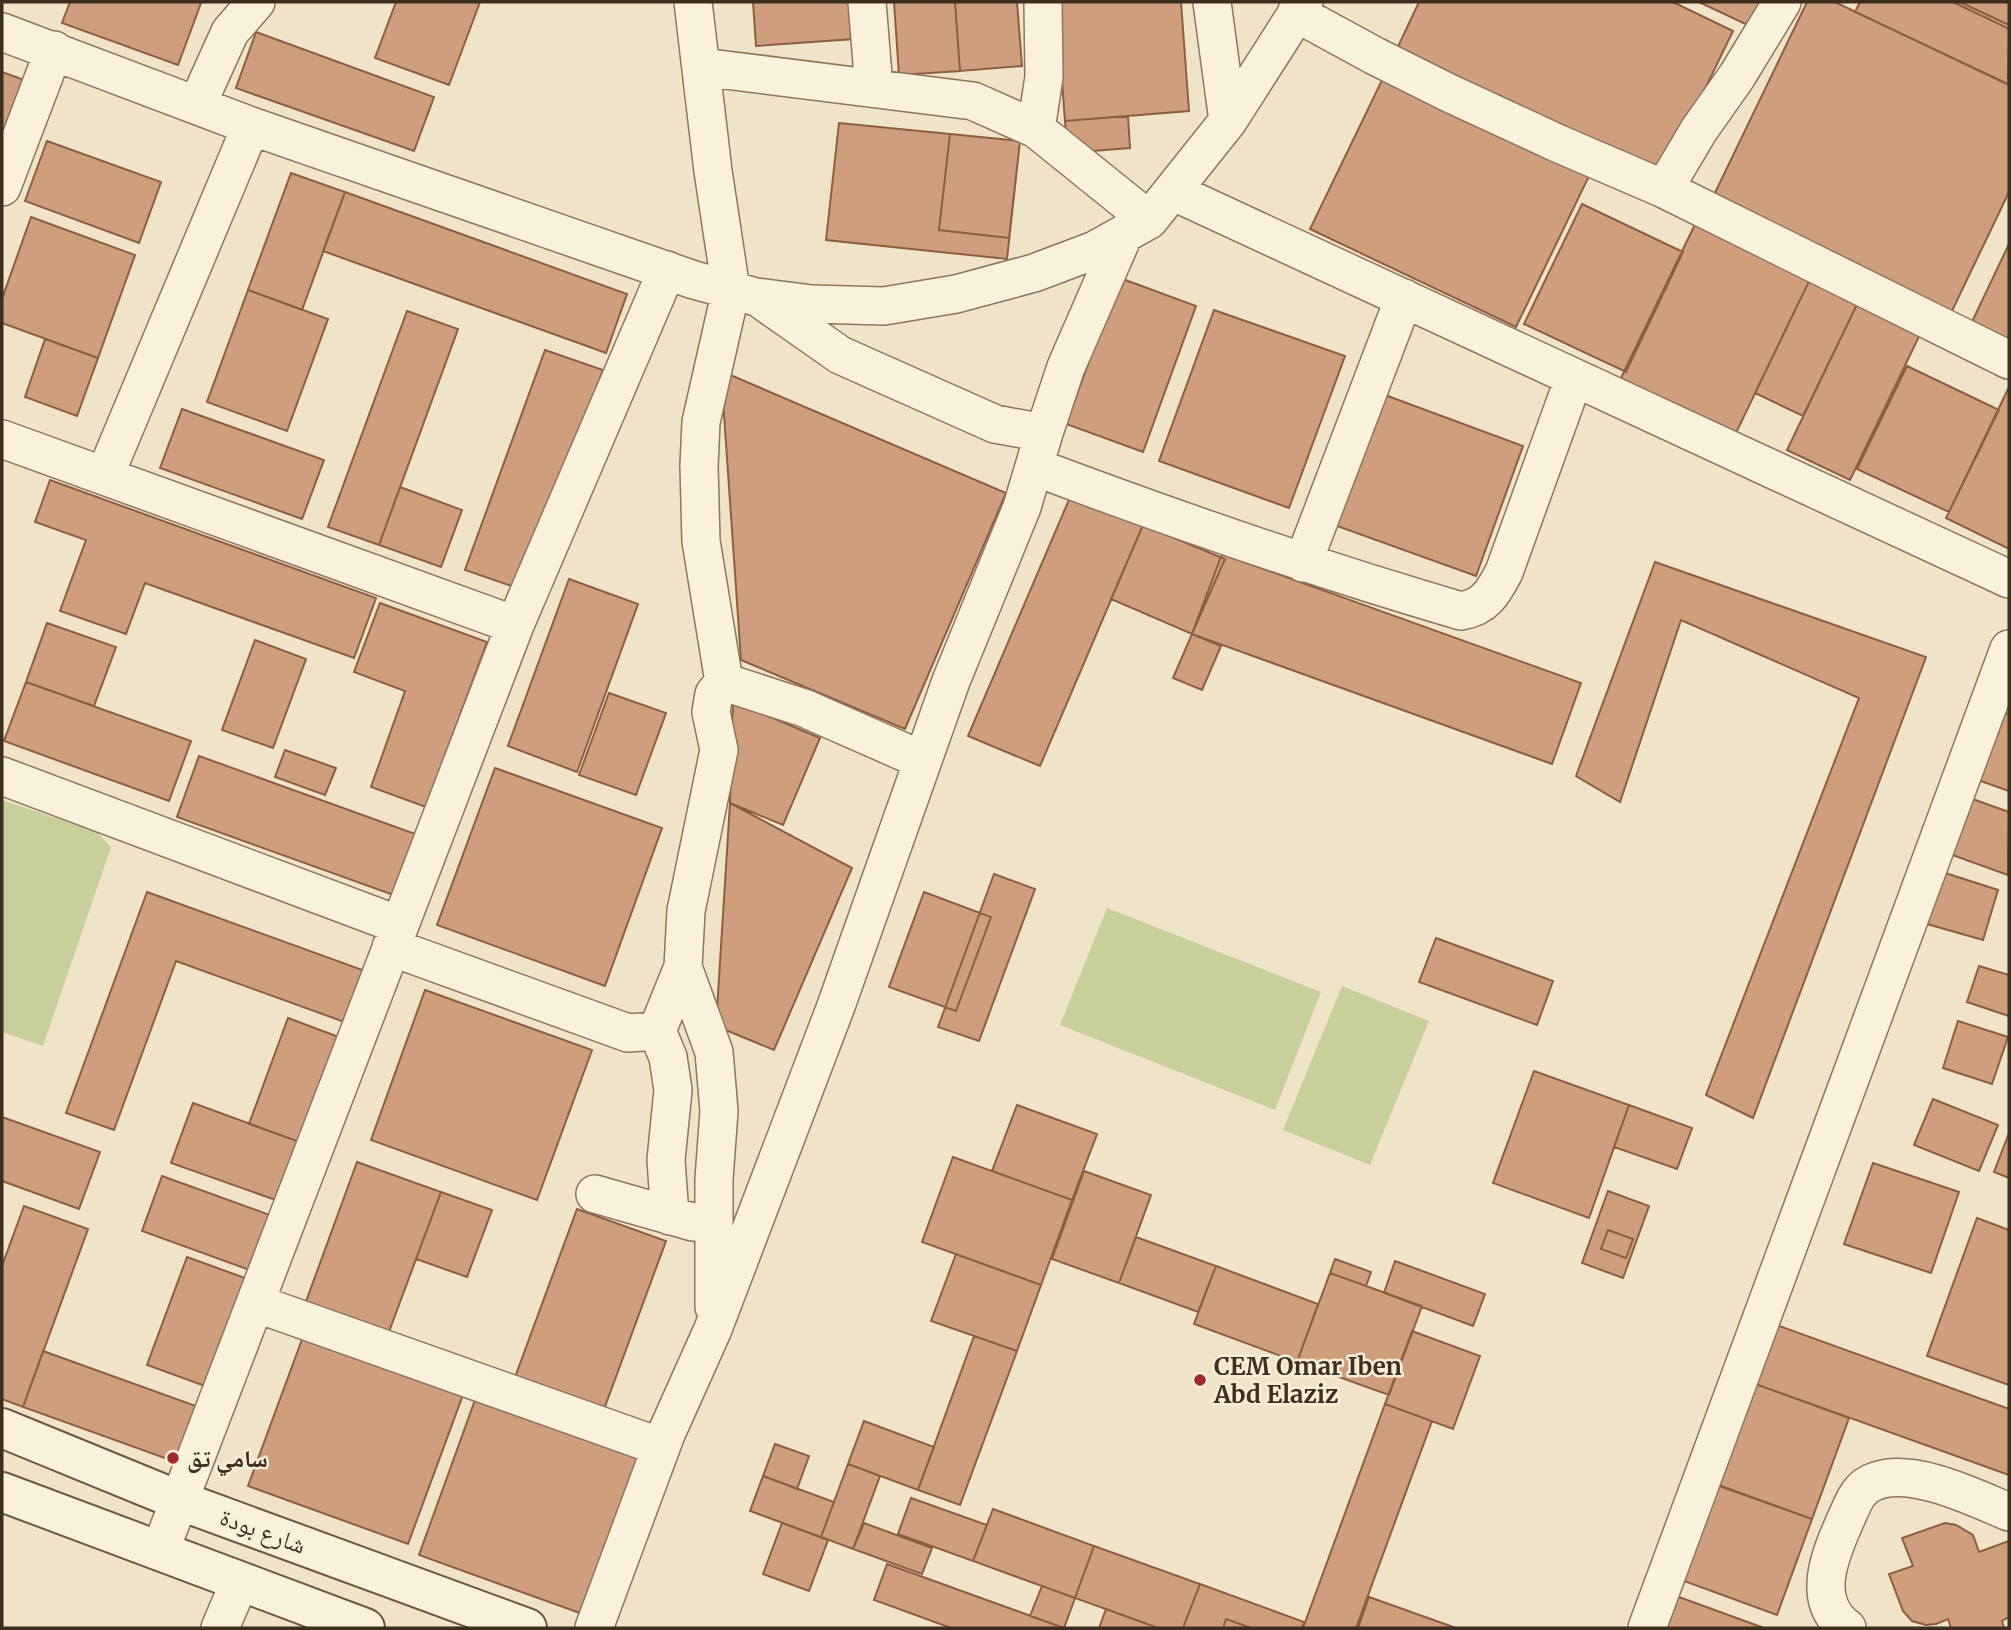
<svg xmlns="http://www.w3.org/2000/svg" width="2011" height="1630" font-family="Merriweather,'Noto Naskh Arabic',serif">
<style>
.green{fill:#c9cf9b}
.building{fill:#cf9f7d;stroke:#8d5f41;stroke-width:2}
.lines{fill:none;stroke-linecap:round;stroke-linejoin:round}
.street-casing{stroke:#8d765c;stroke-width:40}
.secondary-casing{stroke:#6f573f;stroke-width:42}
.street{stroke:#faf1dc;stroke-width:37}
.secondary{stroke:#faf1dc;stroke-width:38}
.poi-dot{fill:#9e2a2b;stroke:#f7eed8;stroke-width:2.5}
.labels{text-anchor:middle;dominant-baseline:central;stroke-width:5;stroke-linejoin:round;paint-order:stroke}
.poi-label{font-size:24px;font-weight:bold;fill:#3d2e20;stroke:#f7eed8;text-anchor:start}
.street-label{font-size:24px;fill:#3d2e20;stroke:#f7eed8}
</style>
<rect width="100%" height="100%" fill="#f0e4c8"/>
<path class="green" d="M 2,800 L 97,832 L 111,847 L 43,1046 L 2,1032 Z
M 1107,908 L 1321,992 L 1275,1110 L 1060,1025 Z
M 1342,986 L 1429,1021 L 1370,1165 L 1283,1130 Z"/>
<path class="building" d="M 70,2 L 199,2 L 201,3 L 178,65 L 62,23 Z
M 396,2 L 480,2 L 449,85 L 375,58 Z
M 753,2 L 851,2 L 854,39 L 756,46 Z
M 894,2 L 955,2 L 960,71 L 899,75 Z
M 955,2 L 1017,2 L 1022,66 L 960,71 Z
M 1056,2 L 1181,2 L 1189,111 L 1065,121 Z
M 1419,2 L 1673,2 L 1733,31 L 1660,182 L 1394,55 Z
M 1699,2 L 1772,2 L 1758,30 Z
M 1807,2 L 1835,2 L 2009,85 L 2009,192 L 1951,313 L 1712,199 Z
M 1860,2 L 1960,2 L 2009,25 L 2008,84 L 1855,12 Z
M 1953,2 L 2009,2 L 2009,29 Z
M 256,32 L 434,97 L 414,151 L 236,88 Z
M 2,72 L 30,82 L 2,158 Z
M 1384,76 L 1590,174 L 1516,327 L 1310,229 Z
M 1128,116 L 1130,148 L 1067,153 L 1065,121 Z
M 839,123 L 1020,141 L 1007,259 L 826,240 Z
M 950,134 L 1020,141 L 1009,238 L 939,230 Z
M 47,141 L 161,182 L 139,243 L 25,201 Z
M 291,173 L 345,192 L 302,310 L 248,290 Z
M 345,192 L 627,294 L 606,353 L 323,251 Z
M 1582,204 L 1683,252 L 1626,372 L 1524,324 Z
M 31,217 L 135,255 L 98,358 L 2,323 L 2,299 Z
M 1698,218 L 1813,273 L 1735,435 L 1620,380 Z
M 2009,244 L 2009,348 L 1969,328 Z
M 1813,273 L 1861,296 L 1803,416 L 1755,393 Z
M 1120,278 L 1196,306 L 1143,452 L 1066,424 Z
M 248,290 L 328,319 L 287,431 L 207,402 Z
M 1861,296 L 1924,326 L 1850,480 L 1787,450 Z
M 1214,310 L 1345,356 L 1289,508 L 1159,461 Z
M 407,311 L 458,329 L 379,545 L 328,527 Z
M 45,339 L 98,358 L 77,416 L 25,397 Z
M 545,350 L 603,370 L 523,590 L 465,570 Z
M 1907,366 L 1999,410 L 1949,512 L 1857,469 Z
M 721,371 L 1006,493 L 905,729 L 741,660 Z
M 2009,387 L 2009,549 L 1946,518 Z
M 1385,395 L 1523,446 L 1476,576 L 1337,526 Z
M 182,409 L 324,460 L 302,519 L 160,468 Z
M 50,480 L 376,598 L 354,658 L 145,583 L 126,634 L 60,611 L 86,540 L 35,522 Z
M 400,487 L 462,510 L 441,567 L 379,545 Z
M 1071,495 L 1143,525 L 1040,766 L 968,736 Z
M 1143,525 L 1225,559 L 1192,634 L 1111,599 Z
M 1222,554 L 1581,683 L 1552,764 L 1192,634 Z
M 1655,562 L 1926,657 L 1753,1118 L 1706,1095 L 1859,698 L 1681,620 L 1620,802 L 1576,776 Z
M 569,579 L 638,604 L 577,772 L 508,746 Z
M 380,603 L 487,642 L 426,807 L 371,787 L 405,691 L 354,672 Z
M 47,623 L 116,647 L 94,706 L 26,682 Z
M 1192,634 L 1221,646 L 1202,690 L 1173,678 Z
M 255,640 L 306,659 L 273,748 L 222,730 Z
M 26,682 L 191,741 L 169,801 L 4,741 Z
M 609,693 L 666,713 L 636,795 L 579,775 Z
M 733,701 L 820,738 L 783,825 L 730,803 Z
M 1995,710 L 2009,714 L 2009,791 L 1972,778 Z
M 285,750 L 336,768 L 325,795 L 275,777 Z
M 199,756 L 421,836 L 399,897 L 177,817 Z
M 495,768 L 662,828 L 605,986 L 437,925 Z
M 1964,796 L 2009,812 L 2008,875 L 1944,852 Z
M 730,803 L 852,868 L 774,1050 L 716,1026 Z
M 1936,870 L 1998,890 L 1983,940 L 1920,922 Z
M 994,874 L 1035,889 L 979,1041 L 938,1027 Z
M 147,892 L 368,972 L 350,1024 L 176,961 L 114,1130 L 66,1113 Z
M 924,892 L 991,917 L 956,1011 L 889,987 Z
M 1436,938 L 1553,981 L 1537,1025 L 1419,982 Z
M 1979,966 L 2009,975 L 2009,1016 L 1967,1002 Z
M 425,990 L 592,1050 L 537,1200 L 371,1140 Z
M 288,1018 L 347,1040 L 308,1145 L 249,1124 Z
M 1958,1021 L 2008,1037 L 1992,1084 L 1943,1068 Z
M 1534,1071 L 1629,1105 L 1589,1218 L 1493,1183 Z
M 1933,1099 L 1998,1125 L 1979,1171 L 1914,1145 Z
M 193,1103 L 308,1145 L 287,1204 L 171,1163 Z
M 1017,1105 L 1097,1134 L 1072,1200 L 992,1171 Z
M 1629,1105 L 1692,1128 L 1677,1169 L 1614,1147 Z
M 2,1117 L 100,1152 L 79,1209 L 2,1181 Z
M 2009,1133 L 2009,1178 L 1994,1172 Z
M 953,1157 L 1072,1200 L 1041,1285 L 922,1242 Z
M 357,1162 L 441,1192 L 387,1337 L 304,1307 Z
M 1873,1163 L 1959,1192 L 1931,1273 L 1844,1244 Z
M 1084,1171 L 1151,1195 L 1119,1283 L 1052,1259 Z
M 162,1176 L 278,1218 L 258,1273 L 142,1231 Z
M 1608,1191 L 1649,1206 L 1623,1278 L 1582,1263 Z
M 441,1192 L 492,1210 L 467,1277 L 416,1259 Z
M 24,1206 L 88,1229 L 23,1407 L 2,1399 L 2,1266 Z
M 577,1209 L 666,1241 L 603,1412 L 514,1380 Z
M 1977,1218 L 2009,1230 L 2009,1385 L 1927,1356 Z
M 1608,1230 L 1633,1239 L 1626,1258 L 1601,1249 Z
M 1136,1237 L 1216,1266 L 1198,1312 L 1119,1283 Z
M 956,1254 L 1041,1285 L 1017,1351 L 931,1321 Z
M 187,1257 L 256,1282 L 216,1390 L 147,1365 Z
M 1335,1259 L 1371,1272 L 1366,1286 L 1330,1273 Z
M 1395,1261 L 1485,1294 L 1473,1326 L 1384,1293 Z
M 1216,1266 L 1318,1304 L 1297,1362 L 1194,1324 Z
M 1330,1273 L 1422,1306 L 1389,1395 L 1297,1362 Z
M 1771,1323 L 2009,1409 L 2009,1475 L 1750,1382 Z
M 1412,1331 L 1480,1356 L 1453,1429 L 1385,1404 Z
M 304,1334 L 464,1392 L 408,1544 L 248,1486 Z
M 974,1336 L 1017,1351 L 960,1505 L 918,1490 Z
M 43,1351 L 207,1410 L 187,1466 L 23,1407 Z
M 1750,1382 L 1849,1418 L 1812,1519 L 1713,1483 Z
M 475,1400 L 645,1461 L 588,1616 L 419,1555 Z
M 1385,1404 L 1432,1421 L 1356,1628 L 1303,1628 Z
M 864,1421 L 934,1447 L 918,1490 L 848,1464 Z
M 775,1444 L 809,1456 L 797,1489 L 763,1476 Z
M 848,1464 L 880,1476 L 853,1549 L 821,1537 Z
M 763,1476 L 834,1502 L 821,1537 L 750,1511 Z
M 1708,1482 L 1812,1519 L 1777,1615 L 1673,1577 Z
M 911,1498 L 987,1525 L 973,1561 L 898,1534 Z
M 993,1509 L 1094,1546 L 1075,1598 L 973,1561 Z
M 782,1523 L 828,1540 L 809,1591 L 763,1574 Z
M 864,1523 L 932,1548 L 922,1574 L 853,1549 Z
M 1945,1523 L 1956,1525 L 1973,1535 L 1979,1552 L 2009,1541 L 2009,1617 L 2002,1621 L 2004,1628 L 1951,1628 L 1948,1619 L 1936,1624 L 1926,1625 L 1912,1621 L 1903,1611 L 1889,1574 L 1913,1566 L 1902,1538 Z
M 1094,1546 L 1200,1584 L 1183,1628 L 1158,1628 L 1075,1598 Z
M 887,1564 L 1064,1628 L 951,1628 L 874,1600 Z
M 1200,1584 L 1304,1622 L 1302,1628 L 1183,1628 Z
M 1042,1586 L 1075,1598 L 1064,1628 L 1030,1616 Z
M 1668,1593 L 1764,1628 L 1655,1628 Z
M 1369,1597 L 1456,1628 L 1358,1628 Z
M 1106,1609 L 1158,1628 L 1099,1628 Z
M 1226,1619 L 1251,1628 L 1223,1628 Z"/>
<g class="lines">
<defs>
<path id="street" d="M 693,2 L 713,171 L 731,290 L 701,422 L 699,466 L 701,541 L 724,682
M 867,2 L 874,88
M 1212,2 L 1228,121
M 1296,13 L 1375,56 L 1449,93 L 1557,143 L 1664,189 L 2009,360
M 2,32 L 251,126 L 694,280 L 756,297 L 812,304 L 884,306 L 956,294 L 1034,273 L 1095,250 L 1149,220 L 1228,121 L 1304,2
M 702,67 L 973,101 L 1036,129 L 1149,220
M 197,105 L 230,32 L 256,2
M 1036,129 L 1044,77 L 1043,2
M 2,187 L 54,50
M 1664,189 L 1699,130 L 1737,76 L 1782,2
M 1172,191 L 2009,579
M 763,301 L 840,355 L 995,424 L 1044,433 L 1066,367 L 1124,234
M 2,439 L 515,625
M 1035,467 C 1176,520 1317,569 1461,611 C 1485,607 1493,593 1504,572 L 1574,378
M 105,475 L 251,126
M 1303,563 L 1404,298
M 2,776 L 399,925
M 391,947 L 628,1033 L 657,1031 L 683,967 L 686,911 L 719,750 L 711,712 L 714,694 L 724,682 L 804,708 L 922,760
M 683,967 L 714,1052 L 719,1111 L 714,1179 L 714,1307
M 657,1031 L 668,1057 L 673,1090 L 666,1160 L 670,1216
M 595,1194 L 693,1222
M 255,1303 L 661,1447
M 160,1551 L 515,625 L 667,270
M 220,1628 L 240,1581
M 594,1628 L 666,1434 L 713,1329 L 836,1006 L 951,681 L 1022,507 L 1044,433
M 1647,1628 L 2009,649
M 1847,1628 C 1810,1601 1830,1555 1845,1521 C 1853,1504 1857,1487 1876,1481 C 1913,1467 1975,1498 2009,1512"/>
<path id="secondary" d="M 2,1428 L 178,1500 L 527,1628
M 2,1492 L 365,1628"/>
</defs>
<use href="#street" class="street-casing"/>
<use href="#secondary" class="secondary-casing"/>
<use href="#street" class="street"/>
<use href="#secondary" class="secondary"/>
</g>
<g class="poi-dot">
<circle cx="1200" cy="1380" r="7"/>
<circle cx="173" cy="1458" r="7"/>
</g>
<g class="labels">
<g class="poi-label">
<text x="1214" y="1366">CEM Omar Iben<tspan x="1214" dy="28">Abd Elaziz</tspan></text>
<text x="187" y="1458">سامي تق</text>
</g>
<g class="street-label">
<text transform="translate(263 1531) rotate(20)">شارع بودة</text>
</g>
</g>
<rect width="2011" height="1630" fill="none" stroke="#3d2e20" stroke-width="7"/>
</svg>
